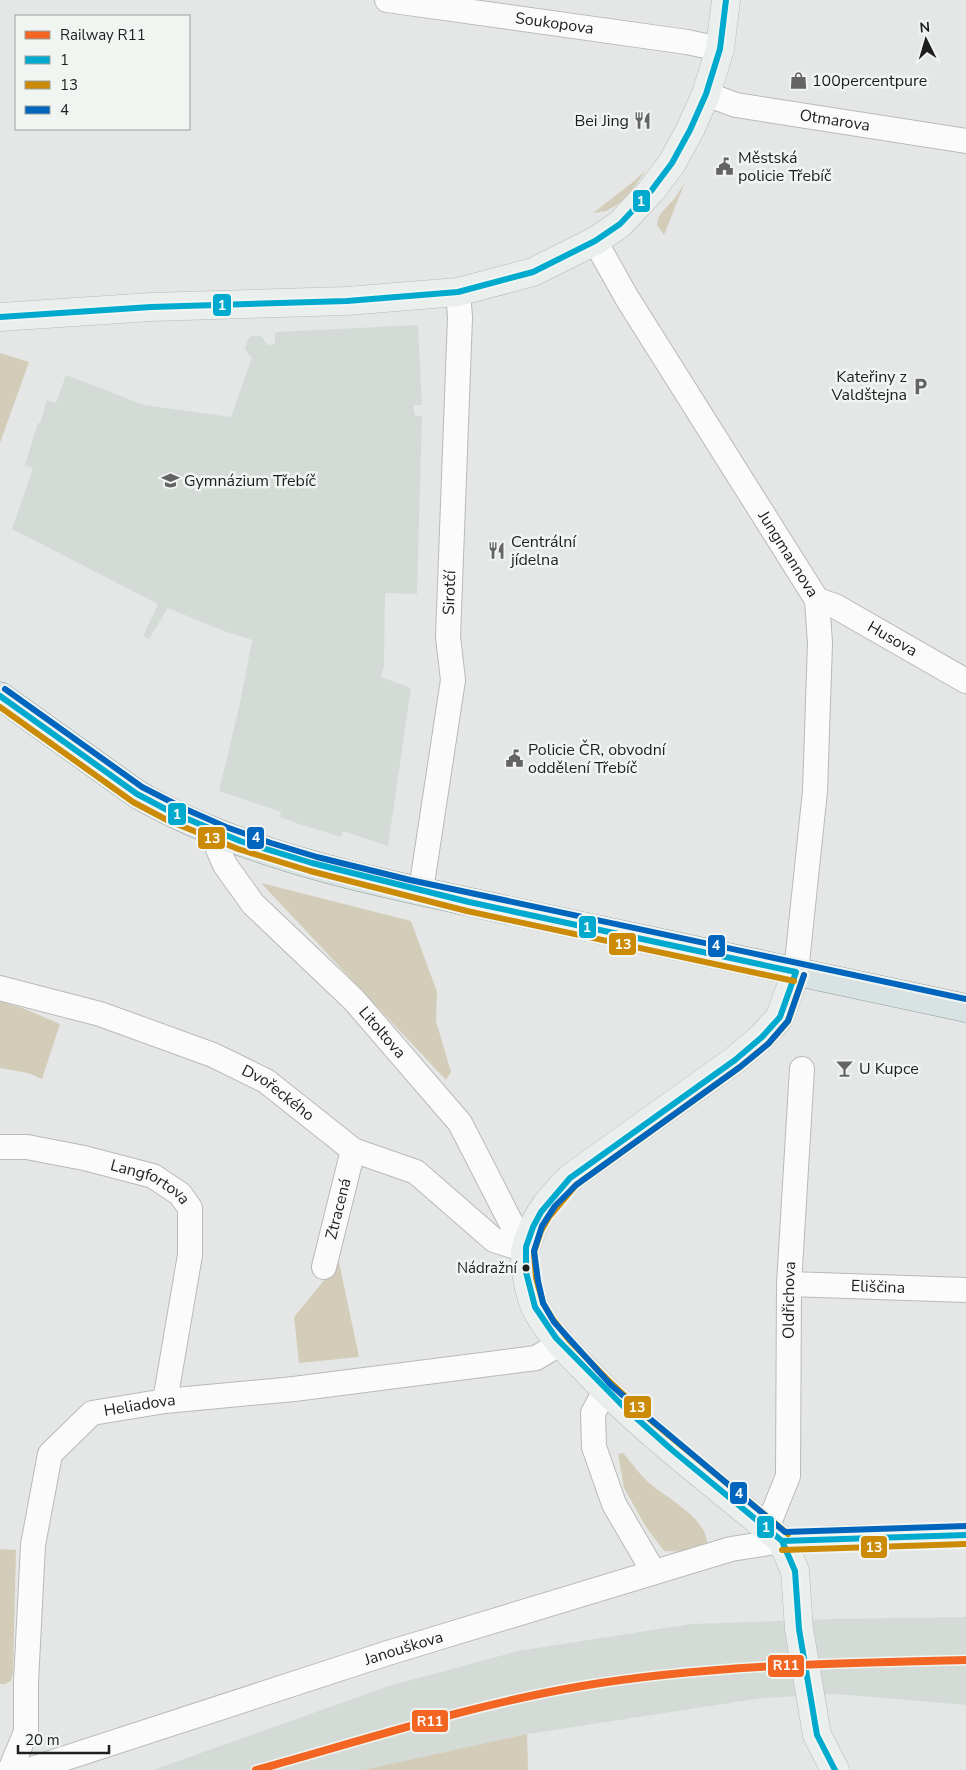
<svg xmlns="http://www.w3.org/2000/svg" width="966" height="1770" font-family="'Nunito Sans',sans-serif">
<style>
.built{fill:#d4dbd7}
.green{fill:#d3ccb8}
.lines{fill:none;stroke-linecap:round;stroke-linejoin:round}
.street-casing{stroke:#b8bab9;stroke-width:26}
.secondary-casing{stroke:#b8bab9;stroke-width:29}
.primary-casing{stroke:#8b9d9c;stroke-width:29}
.street{stroke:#fbfbfb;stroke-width:24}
.secondary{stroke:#eaefee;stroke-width:28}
.primary{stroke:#d9e2e2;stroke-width:28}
.bus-1-casing{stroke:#f1f5f2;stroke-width:10}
.bus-2-casing{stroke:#f1f5f2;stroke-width:10}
.bus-3-casing{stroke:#f1f5f2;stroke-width:10}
.bus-1{stroke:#00a9ce;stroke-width:6}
.bus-2{stroke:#cb8b06;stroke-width:6}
.bus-3{stroke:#0065bd;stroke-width:6}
.rail-1-casing{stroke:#f1f5f2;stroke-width:11}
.rail-1{stroke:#f26522;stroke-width:8}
.bus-dot{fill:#1d1e1d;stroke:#f1f5f2;stroke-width:2}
.labels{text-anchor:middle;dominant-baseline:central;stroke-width:5;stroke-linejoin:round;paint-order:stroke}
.bus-label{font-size:15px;fill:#1d1e1d;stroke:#f1f5f2;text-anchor:end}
.street-label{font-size:16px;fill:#1d1e1d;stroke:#f1f5f2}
.poi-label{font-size:16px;fill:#1d1e1d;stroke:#f1f5f2;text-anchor:start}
.line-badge{stroke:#f1f5f2;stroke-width:2}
.badge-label{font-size:14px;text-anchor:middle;font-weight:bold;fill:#fff}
</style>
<rect width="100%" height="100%" fill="#e5e7e6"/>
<path class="built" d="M 418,325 L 422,405 L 413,405 L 415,416 L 422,416 L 417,594 L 385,593 L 384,665 L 381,677 L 411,688 L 388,846 L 343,831 L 341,837 L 299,824 L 280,817 L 281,812 L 219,791 L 240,703 L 252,640 L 221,630 L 168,608 L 149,639 L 143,636 L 158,604 L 12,529 L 33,468 L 25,465 L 35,432 L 38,423 L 40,423 L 47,400 L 56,403 L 66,375 L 144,405 L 231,417 L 252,357 L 249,355 L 245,348 L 248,339 L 252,336 L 261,336 L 268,345 L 275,344 L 275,334 L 277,332 Z
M 966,1617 L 966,1705 L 836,1694 L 762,1698 L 528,1734 L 363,1770 L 153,1770 L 389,1686 L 518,1651 L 691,1624 L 832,1619 Z"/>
<path class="green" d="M 646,170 C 636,185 623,204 606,211 C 602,212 597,212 593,213 L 633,182 Z
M 685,182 L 664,235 L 657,225 L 658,219 L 661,213 L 675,198 Z
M 0,353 L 29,362 L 0,443 Z
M 261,883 L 411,921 L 437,992 L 436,1021 L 451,1072 L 446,1080 Z
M 0,1001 L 25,1009 L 60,1024 L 42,1079 L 28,1073 L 0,1068 Z
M 339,1262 L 359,1357 L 299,1363 L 294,1317 Z
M 623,1453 C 631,1462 638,1472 646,1480 C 664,1497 705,1516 707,1542 L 688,1552 L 664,1551 L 646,1527 L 624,1488 L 618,1454 Z
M 0,1549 L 16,1550 L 13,1674 L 11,1681 L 5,1684 L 0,1684 Z
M 527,1734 L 528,1770 L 363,1770 Z"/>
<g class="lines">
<defs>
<g id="street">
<path id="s1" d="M 387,0 L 687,42 L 720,49"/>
<path id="s2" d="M 706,94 L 736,105 L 966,141"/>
<path id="s3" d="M 595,241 L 627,298 L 817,600 L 820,643 L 815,791 L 796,972"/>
<path id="s4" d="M 817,600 L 835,606 L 966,681"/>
<path id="s5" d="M 216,833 L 218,849 L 225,865 L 253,904 L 354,1000 L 460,1123 L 525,1250"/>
<path id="s6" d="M 421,890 L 453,680 L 448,637 L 460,317 L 458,292"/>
<path id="s7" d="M 0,988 L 100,1014 L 213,1055 L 266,1081 L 353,1150 L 416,1172 L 494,1240 L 525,1250"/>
<path id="s8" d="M 0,1147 L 27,1147 L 84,1158 L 153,1176 L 180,1194 L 190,1208 L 190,1255 L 165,1401"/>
<path id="s9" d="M 324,1267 L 353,1150"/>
<path id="s10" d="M 789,1284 L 966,1290"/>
<path d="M 605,1391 L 593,1413 L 594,1447 L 614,1504 L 653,1571"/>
<path id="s11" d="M 767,1528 L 788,1476 L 789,1284 L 802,1069"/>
<path id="s12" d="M 10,1770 L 26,1732 L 26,1682 L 33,1545 L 50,1454 L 92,1413 L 165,1401 L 294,1389 L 536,1358 L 561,1343"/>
<path id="s13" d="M 29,1770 L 388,1653 L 731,1549 L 782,1541 L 838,1538 L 966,1535"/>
</g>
<path id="secondary" d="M 0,317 L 151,307 L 347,301 L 458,292 L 533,272 L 595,241 L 620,224 L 651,191 L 672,163 L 690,130 L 706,94 L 720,49 L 726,0
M 796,972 L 780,1017 L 762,1037 L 735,1060 L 570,1178 C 553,1196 537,1212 530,1236 C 528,1241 526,1246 525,1251 C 524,1266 529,1293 535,1307 C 546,1330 565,1348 582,1366 C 638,1426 704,1476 767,1528 L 782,1541 L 795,1571 L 799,1629 L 817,1735 L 835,1770"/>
<path id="primary" d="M 0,696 L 137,794 C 247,858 379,882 502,909 C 656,943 811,975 966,1008"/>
</defs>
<use href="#street" class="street-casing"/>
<use href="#secondary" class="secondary-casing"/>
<use href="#primary" class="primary-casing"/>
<use href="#street" class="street"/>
<use href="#secondary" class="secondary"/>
<use href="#primary" class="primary"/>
<defs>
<path id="bus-1" d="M 0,317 L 151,307 L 347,301 L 458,292 L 533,272 L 595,241 L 620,224 L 651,191 L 672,163 L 690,130 L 706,94 L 720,49 L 726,0
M 0,696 L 137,794 L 171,812 L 240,841 L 312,863 L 469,902 L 796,972
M 796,972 L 780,1017 L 762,1037 L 735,1060 L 570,1178 L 541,1212 L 533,1227 L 526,1247 L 526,1272 L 535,1307 L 556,1338 L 626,1409 L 672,1450 L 782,1541 L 795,1571 L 799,1629 L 817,1735 L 835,1770
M 782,1541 L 966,1535"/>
<path id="bus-2" d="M 0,707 L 133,802 L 167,820 L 238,849 L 310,871 L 467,911 L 794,981
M 788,1534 L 654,1423 L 610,1382 L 569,1340 L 552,1318 L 543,1303 L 536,1278 L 534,1252 L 541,1231 L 549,1217 L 576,1185 L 740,1067 L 769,1043 L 788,1021 L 804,975
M 782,1550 L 966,1544"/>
<path id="bus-3" d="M 5,689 L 142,787 L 183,808 L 226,827 L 271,843 L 317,857 L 410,880 L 966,999
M 804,975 L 788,1021 L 768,1044 L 740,1067 L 576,1185 L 555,1206 L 542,1226 L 534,1251 L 538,1281 L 543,1303 L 554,1322 L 611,1385 L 643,1413 L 785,1532 L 966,1526"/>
</defs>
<use href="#bus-1" class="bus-1-casing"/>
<use href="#bus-2" class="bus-2-casing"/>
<use href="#bus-3" class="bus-3-casing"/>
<use href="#bus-1" class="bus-1"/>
<use href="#bus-2" class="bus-2"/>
<use href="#bus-3" class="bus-3"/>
<defs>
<path id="rail-1" d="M 256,1770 C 364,1740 471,1705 582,1686 C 708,1665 838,1663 966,1660"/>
</defs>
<use href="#rail-1" class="rail-1-casing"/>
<use href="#rail-1" class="rail-1"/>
</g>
<defs>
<symbol id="shop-bare" viewBox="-9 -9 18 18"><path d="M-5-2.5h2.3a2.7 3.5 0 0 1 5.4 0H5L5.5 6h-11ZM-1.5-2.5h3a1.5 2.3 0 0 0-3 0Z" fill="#636463" stroke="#f1f5f2" stroke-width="2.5" paint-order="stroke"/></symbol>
<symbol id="restaurant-bare" viewBox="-9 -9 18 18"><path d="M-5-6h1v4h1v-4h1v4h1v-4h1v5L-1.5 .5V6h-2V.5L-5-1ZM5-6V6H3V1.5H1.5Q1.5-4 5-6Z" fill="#636463" stroke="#f1f5f2" stroke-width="2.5" paint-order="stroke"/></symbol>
<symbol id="civic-bare" viewBox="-9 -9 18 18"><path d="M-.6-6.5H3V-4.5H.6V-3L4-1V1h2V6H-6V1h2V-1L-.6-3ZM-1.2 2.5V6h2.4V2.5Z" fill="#636463" stroke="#f1f5f2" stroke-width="2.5" paint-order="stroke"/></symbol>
<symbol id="parking-bare" viewBox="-9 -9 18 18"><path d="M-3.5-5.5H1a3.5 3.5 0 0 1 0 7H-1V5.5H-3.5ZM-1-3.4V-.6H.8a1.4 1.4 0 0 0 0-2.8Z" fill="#636463" stroke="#f1f5f2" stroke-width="2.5" paint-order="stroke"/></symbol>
<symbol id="university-bare" viewBox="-9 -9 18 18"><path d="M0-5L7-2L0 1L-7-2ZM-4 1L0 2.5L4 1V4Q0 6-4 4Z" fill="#636463" stroke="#f1f5f2" stroke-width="2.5" paint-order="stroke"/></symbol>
<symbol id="bar-bare" viewBox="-9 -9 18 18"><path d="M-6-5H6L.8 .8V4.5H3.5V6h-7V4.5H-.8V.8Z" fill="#636463" stroke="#f1f5f2" stroke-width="2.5" paint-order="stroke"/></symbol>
</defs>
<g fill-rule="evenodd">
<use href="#shop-bare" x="786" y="68" width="25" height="25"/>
<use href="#restaurant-bare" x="630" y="108" width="25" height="25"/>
<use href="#civic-bare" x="712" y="154" width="25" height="25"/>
<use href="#parking-bare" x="908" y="374" width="25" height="25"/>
<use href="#university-bare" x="158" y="468" width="25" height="25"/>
<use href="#restaurant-bare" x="484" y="538" width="25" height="25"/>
<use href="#civic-bare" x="502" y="746" width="25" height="25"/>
<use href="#bar-bare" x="832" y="1056" width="25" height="25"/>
</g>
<circle class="bus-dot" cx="526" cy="1268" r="4.5"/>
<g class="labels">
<g class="bus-label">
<text x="517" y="1268">Nádražní</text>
</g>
<g class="street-label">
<text stroke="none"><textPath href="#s1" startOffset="169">Soukopova</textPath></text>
<text stroke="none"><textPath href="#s2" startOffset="132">Otmarova</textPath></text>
<text stroke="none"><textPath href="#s3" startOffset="368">Jungmannova</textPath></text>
<text stroke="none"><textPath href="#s6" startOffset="300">Sirotčí</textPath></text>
<text stroke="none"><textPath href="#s4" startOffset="85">Husova</textPath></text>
<text stroke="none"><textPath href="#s5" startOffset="264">Litoltova</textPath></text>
<text stroke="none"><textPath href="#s7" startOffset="299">Dvořeckého</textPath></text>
<text stroke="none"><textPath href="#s8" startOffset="156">Langfortova</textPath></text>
<text stroke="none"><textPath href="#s9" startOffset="60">Ztracená</textPath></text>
<text stroke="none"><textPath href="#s10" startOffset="89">Eliščina</textPath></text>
<text stroke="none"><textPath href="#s11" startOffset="232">Oldřichova</textPath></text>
<text stroke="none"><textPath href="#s12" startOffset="428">Heliadova</textPath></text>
<text stroke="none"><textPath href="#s13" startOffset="394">Janouškova</textPath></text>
</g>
<g class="poi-label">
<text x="812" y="81">100percentpure</text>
<text x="629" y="121" text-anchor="end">Bei Jing</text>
<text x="738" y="158">Městská<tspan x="738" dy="18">policie Třebíč</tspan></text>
<text x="907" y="377" text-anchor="end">Kateřiny z<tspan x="907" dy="18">Valdštejna</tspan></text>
<text x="184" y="481">Gymnázium Třebíč</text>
<text x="511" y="542">Centrální<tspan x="511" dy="18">jídelna</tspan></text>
<text x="528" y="750">Policie ČR, obvodní<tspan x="528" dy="18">oddělení Třebíč</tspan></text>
<text x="859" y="1069">U Kupce</text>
</g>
</g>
<g class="line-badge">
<rect x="632" y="189" width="19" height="24" rx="5" fill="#00a9ce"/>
<rect x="212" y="293" width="20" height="24" rx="5" fill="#00a9ce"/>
<rect x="167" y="802" width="20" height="24" rx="5" fill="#00a9ce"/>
<rect x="246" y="826" width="19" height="24" rx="5" fill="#0065bd"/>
<rect x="197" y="826" width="29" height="24" rx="5" fill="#cb8b06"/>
<rect x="578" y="915" width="19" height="24" rx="5" fill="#00a9ce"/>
<rect x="608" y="932" width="29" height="24" rx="5" fill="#cb8b06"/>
<rect x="707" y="934" width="19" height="24" rx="5" fill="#0065bd"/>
<rect x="623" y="1395" width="29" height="24" rx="5" fill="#cb8b06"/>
<rect x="729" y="1481" width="19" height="24" rx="5" fill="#0065bd"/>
<rect x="756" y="1515" width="19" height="24" rx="5" fill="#00a9ce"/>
<rect x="860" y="1535" width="28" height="24" rx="5" fill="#cb8b06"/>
<rect x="767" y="1654" width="38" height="24" rx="5" fill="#f26522"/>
<rect x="411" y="1709" width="38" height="24" rx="5" fill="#f26522"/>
</g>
<g class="badge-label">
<text x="641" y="206">1</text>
<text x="222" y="310">1</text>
<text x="177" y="819">1</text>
<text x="256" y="842">4</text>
<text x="212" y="843">13</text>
<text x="587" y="932">1</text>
<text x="623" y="949">13</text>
<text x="716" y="950">4</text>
<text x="637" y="1412">13</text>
<text x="739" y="1498">4</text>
<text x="766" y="1532">1</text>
<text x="874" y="1552">13</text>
<text x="786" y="1670">R11</text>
<text x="430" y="1726">R11</text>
</g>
<rect x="15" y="15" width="175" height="115" fill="#f1f5f2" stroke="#9c9f9d"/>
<rect x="25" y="31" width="25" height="8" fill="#f26522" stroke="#9c9f9d"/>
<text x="60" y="40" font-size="15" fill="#1d1e1d">Railway R11</text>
<rect x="25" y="56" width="25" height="8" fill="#00a9ce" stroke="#9c9f9d"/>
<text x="60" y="65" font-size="15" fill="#1d1e1d">1</text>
<rect x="25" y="81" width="25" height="8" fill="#cb8b06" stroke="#9c9f9d"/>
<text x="60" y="90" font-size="15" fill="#1d1e1d">13</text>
<rect x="25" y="106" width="25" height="8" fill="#0065bd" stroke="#9c9f9d"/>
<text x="60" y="115" font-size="15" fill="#1d1e1d">4</text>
<g transform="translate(926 40) rotate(355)" stroke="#f1f5f2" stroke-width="4" paint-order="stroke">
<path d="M0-4L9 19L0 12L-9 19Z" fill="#1d1e1d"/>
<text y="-8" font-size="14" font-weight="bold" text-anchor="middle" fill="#1d1e1d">N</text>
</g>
<path d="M18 1745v8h91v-8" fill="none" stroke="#1d1e1d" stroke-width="2.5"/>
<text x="25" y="1745" font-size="15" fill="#1d1e1d" stroke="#f1f5f2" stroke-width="4" paint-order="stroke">20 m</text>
</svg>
